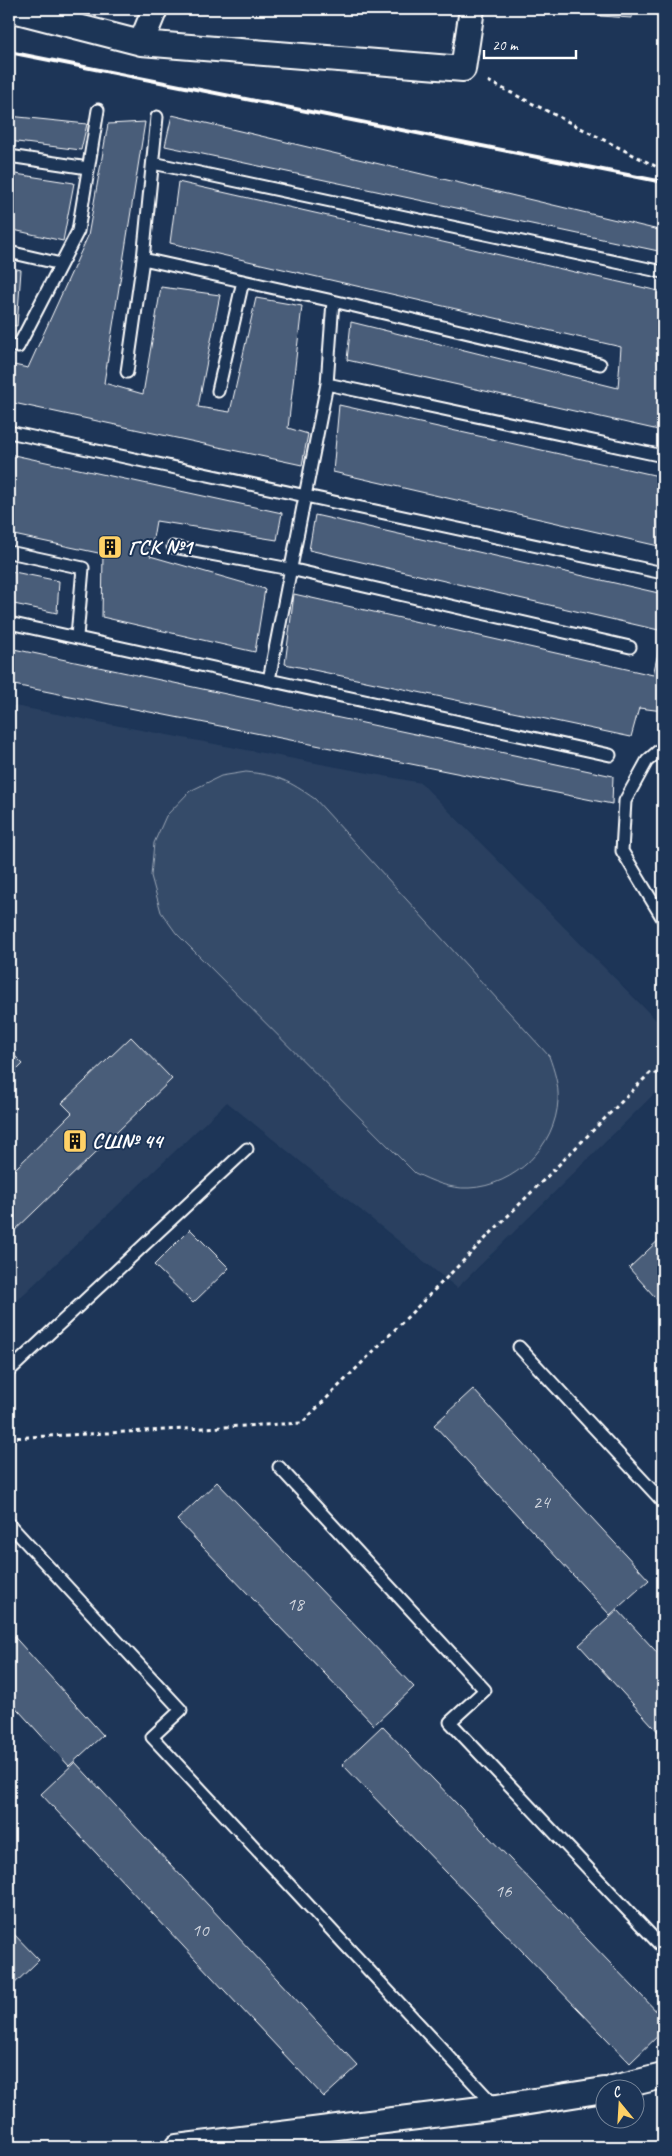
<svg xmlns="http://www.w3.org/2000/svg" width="672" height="2156" font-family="Caveat,sans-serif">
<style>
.built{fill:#2a4161}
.green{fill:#364b69;stroke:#9aa5b4}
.building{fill:#4a5d79;stroke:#fff}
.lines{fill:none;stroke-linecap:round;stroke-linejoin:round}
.lane-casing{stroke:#fff;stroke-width:15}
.street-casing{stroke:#fff;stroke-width:28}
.path{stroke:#fff;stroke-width:3;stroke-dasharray:4 4;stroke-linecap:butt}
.lane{stroke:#1d3557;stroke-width:11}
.street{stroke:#1d3557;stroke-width:24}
.rail{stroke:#fff;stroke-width:4}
.labels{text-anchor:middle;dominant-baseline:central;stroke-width:4;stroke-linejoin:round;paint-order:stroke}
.number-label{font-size:19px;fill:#d2d6de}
.poi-label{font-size:21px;font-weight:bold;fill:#fff;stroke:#1d3557;text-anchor:start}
</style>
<rect width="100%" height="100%" fill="#1d3557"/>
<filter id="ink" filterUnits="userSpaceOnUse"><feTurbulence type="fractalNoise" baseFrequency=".02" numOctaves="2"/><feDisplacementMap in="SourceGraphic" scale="10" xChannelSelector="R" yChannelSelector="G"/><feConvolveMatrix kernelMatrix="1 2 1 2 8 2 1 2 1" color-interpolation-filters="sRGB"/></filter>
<g filter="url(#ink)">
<path class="built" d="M 9,705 L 421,783 L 663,1027 L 663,1085 L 457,1288 L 227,1102 L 9,1308 Z"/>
<path class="green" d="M 246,772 C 278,775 289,781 315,799 L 549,1056 C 554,1070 559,1085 558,1100 C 556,1146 515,1186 469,1188 C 449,1189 432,1181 415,1173 L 176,933 L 161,912 L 151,876 L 154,843 L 166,816 L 190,791 L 221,776 Z"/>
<path class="building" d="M 600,9 L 632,9 L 632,18 L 600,16 Z
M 172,115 L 663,231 L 663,252 L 165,146 Z
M 9,116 L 87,124 L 81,150 L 9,141 Z
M 145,122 L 104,383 L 143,394 L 161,287 L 220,295 L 198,407 L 230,412 L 256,298 L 302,306 L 288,428 L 308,434 L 302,465 L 9,402 L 9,364 L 28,368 L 88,236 L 108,124 Z
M 9,173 L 74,183 L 63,241 L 9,229 Z
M 178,182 L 663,292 L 663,431 L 347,360 L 351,322 L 618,388 L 621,347 L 170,243 Z
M 9,267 L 21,270 L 17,326 L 9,325 Z
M 339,405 L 663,477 L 663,547 L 333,472 Z
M 9,454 L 282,513 L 277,540 L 156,521 L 150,556 L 265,589 L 255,652 L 102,617 L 103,554 L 9,534 Z
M 315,515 L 663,594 L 663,631 L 309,550 Z
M 9,571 L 59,581 L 57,613 L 9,603 Z
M 294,594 L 653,675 L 663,631 L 663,711 L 639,708 L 631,737 L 285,664 Z
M 9,648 L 613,776 L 612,804 L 9,684 Z
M 131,1037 L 172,1079 L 9,1236 L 9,1169 L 12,1172 L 72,1113 L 62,1103 Z
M 9,1050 L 23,1064 L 9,1078 Z
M 190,1229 L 229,1268 L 193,1303 L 154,1265 Z
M 663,1236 L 663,1306 L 629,1268 Z
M 473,1389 L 649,1580 L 610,1615 L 434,1425 Z
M 217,1482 L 414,1687 L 374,1725 L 177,1520 Z
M 618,1610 L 663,1659 L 663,1737 L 579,1645 Z
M 9,1631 L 103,1735 L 69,1766 L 9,1700 Z
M 382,1726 L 663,2018 L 663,2031 L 630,2063 L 342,1764 Z
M 75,1762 L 358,2066 L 324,2097 L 41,1794 Z
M 9,1929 L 39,1960 L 9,1989 Z"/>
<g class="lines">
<defs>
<path id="lane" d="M 9,156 L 88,168
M 153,163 L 663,272
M 9,252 L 61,264
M 143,259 L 333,301 L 600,364
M 9,345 L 18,347 L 78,231 L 98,110
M 127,372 L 143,259 L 157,117
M 327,384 L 663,456
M 218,391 L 243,281
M 9,432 L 663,573
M 173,547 L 290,569 L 630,647
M 9,552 L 83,568 L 77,636
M 9,623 L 610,755
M 269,680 L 327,384 L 333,301
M 663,747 L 647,761 L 625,801 L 622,851 L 663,919
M 519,1347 L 663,1502
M 9,1371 L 247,1149
M 279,1467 L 485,1690 L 450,1722 L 663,1948
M 9,1524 L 181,1710 L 152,1737 L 495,2106"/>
<path id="street" d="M 9,9 L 141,43 L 155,9
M 141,43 L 463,69 L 472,9
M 613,2088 L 663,2076
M 177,2147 L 497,2107 L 604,2090"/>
</defs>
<use href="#lane" class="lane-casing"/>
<use href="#street" class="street-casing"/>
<path class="path" d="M 488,81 L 663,170
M 9,1438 L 302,1423 L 651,1072 L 663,1075"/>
<use href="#lane" class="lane"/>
<use href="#street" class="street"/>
<path class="rail" d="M 9,52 L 663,182"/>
</g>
</g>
<defs>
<symbol id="building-square" viewBox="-11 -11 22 22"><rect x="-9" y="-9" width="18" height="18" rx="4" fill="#ffd166" stroke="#1d3557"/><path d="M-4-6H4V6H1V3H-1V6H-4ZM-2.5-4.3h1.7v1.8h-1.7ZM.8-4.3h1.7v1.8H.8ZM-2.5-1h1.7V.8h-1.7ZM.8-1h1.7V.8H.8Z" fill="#111"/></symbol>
</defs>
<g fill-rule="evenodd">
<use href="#building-square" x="96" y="533" width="28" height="28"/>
<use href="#building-square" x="61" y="1127" width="28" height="28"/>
</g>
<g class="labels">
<g class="number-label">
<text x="541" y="1502">24</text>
<text x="295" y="1604">18</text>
<text x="503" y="1891">16</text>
<text x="200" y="1930">10</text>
</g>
<g class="poi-label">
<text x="128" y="547">ГСК №1</text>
<text x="92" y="1141">СШ№ 44</text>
</g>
</g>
<rect width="672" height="2156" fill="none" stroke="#1d3557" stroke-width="30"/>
<rect x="15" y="15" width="642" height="2126" fill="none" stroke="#fff" stroke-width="2" filter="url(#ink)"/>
<g transform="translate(620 2104) rotate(342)"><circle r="24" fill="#1d3557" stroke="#77869a"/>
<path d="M0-4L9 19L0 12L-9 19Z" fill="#ffd166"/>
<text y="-8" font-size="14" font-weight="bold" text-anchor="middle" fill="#ffffff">С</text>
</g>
<path d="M484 50v8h92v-8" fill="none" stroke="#ffffff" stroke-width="2.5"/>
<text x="492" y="50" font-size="15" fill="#ffffff" stroke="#1d3557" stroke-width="4" paint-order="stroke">20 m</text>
</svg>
